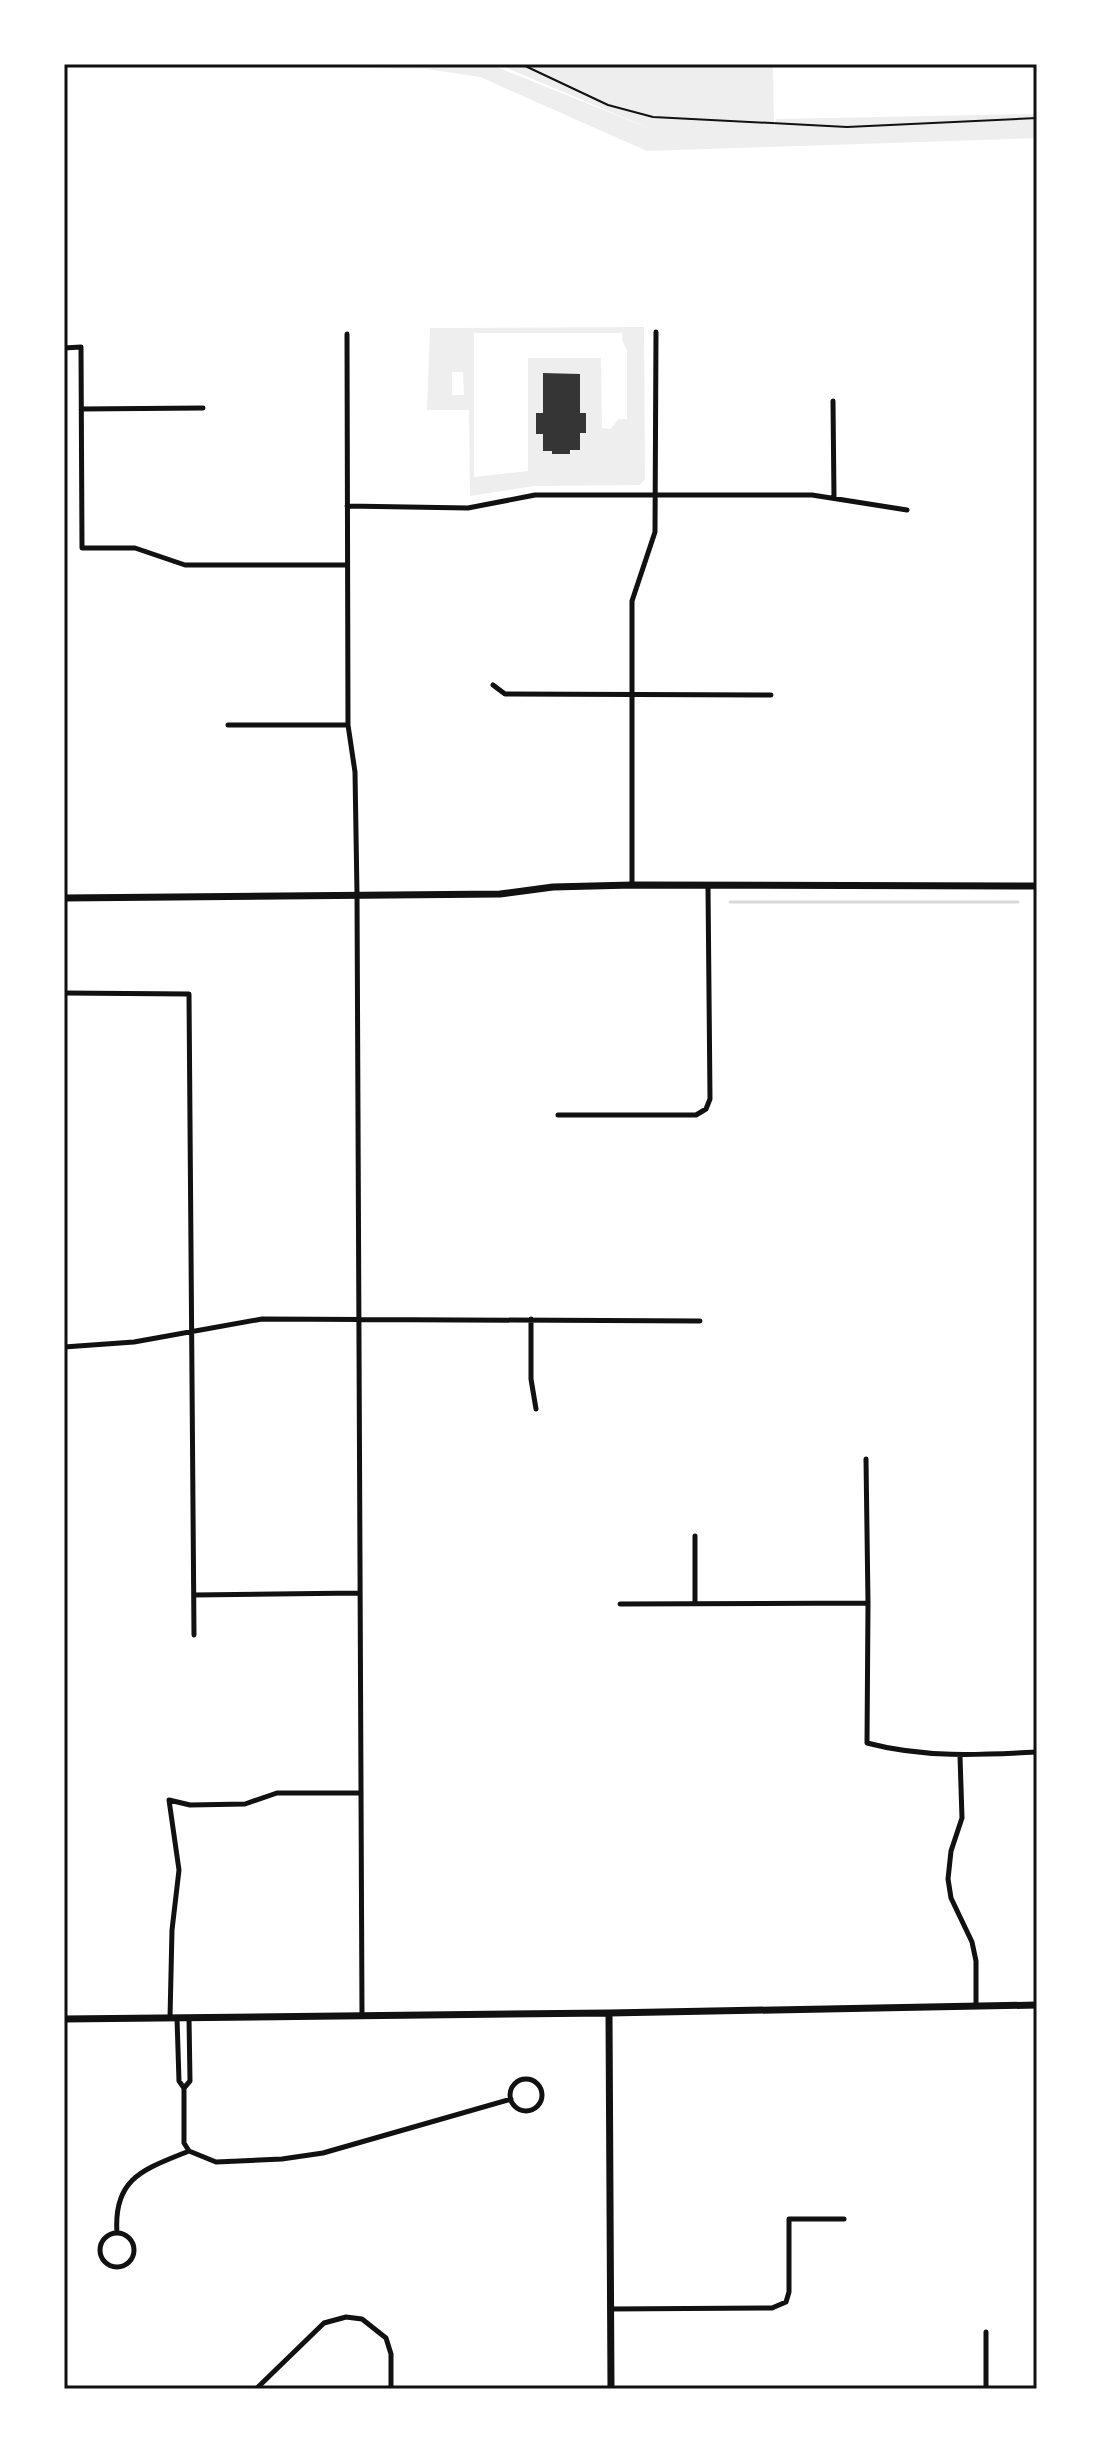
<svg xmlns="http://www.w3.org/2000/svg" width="1101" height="2453" font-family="'Nunito Sans',sans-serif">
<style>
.green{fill:#eee;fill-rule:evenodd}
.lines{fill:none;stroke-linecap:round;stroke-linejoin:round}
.stream{stroke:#d9d9d9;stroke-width:3}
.building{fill:#353535}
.path{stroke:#111;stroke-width:2}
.minor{stroke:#111;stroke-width:5}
.tertiary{stroke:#111;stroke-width:7}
.neatline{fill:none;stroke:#111;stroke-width:3}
</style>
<rect width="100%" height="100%" fill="#fff"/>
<path class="green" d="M 342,64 L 475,64 L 499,68 L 653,130 L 500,65 L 493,64 L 773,64 L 774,129 L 776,119 L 1037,114 L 1037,138 L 647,151 L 480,77 L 427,69 L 359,68 Z
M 644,327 L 645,479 L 640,485 L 534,486 L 470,496 L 469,410 L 427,410 L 430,328 ZM 474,333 L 622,333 L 622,340 L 627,350 L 627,419 L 619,419 L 610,429 L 602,428 L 601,358 L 528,358 L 528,471 L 474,477 ZM 452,372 L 463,372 L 464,395 L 452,395 ZM 543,373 L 580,374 L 580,413 L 586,413 L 586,433 L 580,433 L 570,454 L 552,454 L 552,451 L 543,451 L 543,434 L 536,433 L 536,413 L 543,413 Z"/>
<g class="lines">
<path class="stream" d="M 730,902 L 1018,902"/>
</g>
<path class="building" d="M 543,373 L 580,374 L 580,413 L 586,413 L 586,433 L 580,433 L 580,450 L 570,450 L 570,454 L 552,454 L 552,451 L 543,451 L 543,434 L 536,434 L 536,413 L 543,413 Z"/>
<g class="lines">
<path class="path" d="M 521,64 L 608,105 L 653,117 L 847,127 L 1037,118"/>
<path class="minor" d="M 347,334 L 348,725 L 355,772 L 357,894 L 362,2015
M 64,348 L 81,347 L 82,548 L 135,548 L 185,565 L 347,565
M 833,401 L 834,498
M 81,409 L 203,408
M 347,506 L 468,508 L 535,495 L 812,495 L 907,510
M 493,685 L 505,694 L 771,695
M 228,725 L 348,725
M 632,885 L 632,601 L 655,532 L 656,332
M 64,993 L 189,994 L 194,1635
M 558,1115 L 696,1115 L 706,1109 L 710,1099 L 708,886
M 531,1319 L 531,1379 L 536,1409
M 64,1347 L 134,1342 L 262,1319 L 700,1321
M 866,1459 L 868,1603 L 867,1743 C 923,1758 980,1755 1037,1752
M 695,1536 L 695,1603
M 194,1595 L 359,1593
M 620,1604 L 868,1603
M 960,1756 L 962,1818 L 951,1851 L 948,1879 L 951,1898 L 972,1942 L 976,1961 L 976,2005
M 170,2018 L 172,1930 L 179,1870 L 169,1800 L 190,1805 L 245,1804 L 277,1793 L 360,1793
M 177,2018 L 179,2081 L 184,2088 L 184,2143 L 189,2151
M510 2095a16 16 0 1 1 32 0a16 16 0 1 1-32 0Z
M 184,2088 L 190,2081 L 189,2018
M 189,2151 L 216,2162 L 282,2159 L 323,2153 L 511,2099
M100 2250a17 17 0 1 1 34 0a17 17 0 1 1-34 0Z
M 117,2233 C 113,2177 145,2169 189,2151
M 610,2309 L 772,2308 L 786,2302 L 789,2292 L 789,2219 L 844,2219
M 986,2332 L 986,2389
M 256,2389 L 324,2323 L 346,2317 L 362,2319 L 386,2338 L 391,2354 L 391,2389"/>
<path class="tertiary" d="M 64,898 L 500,894 L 553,887 L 632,885 L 1037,886
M 609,2013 L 611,2389
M 64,2019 L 609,2013 L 1037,2005"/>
</g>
<rect width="1101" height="2453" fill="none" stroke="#ffffff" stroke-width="132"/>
<rect x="66" y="66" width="969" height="2321" class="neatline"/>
</svg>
